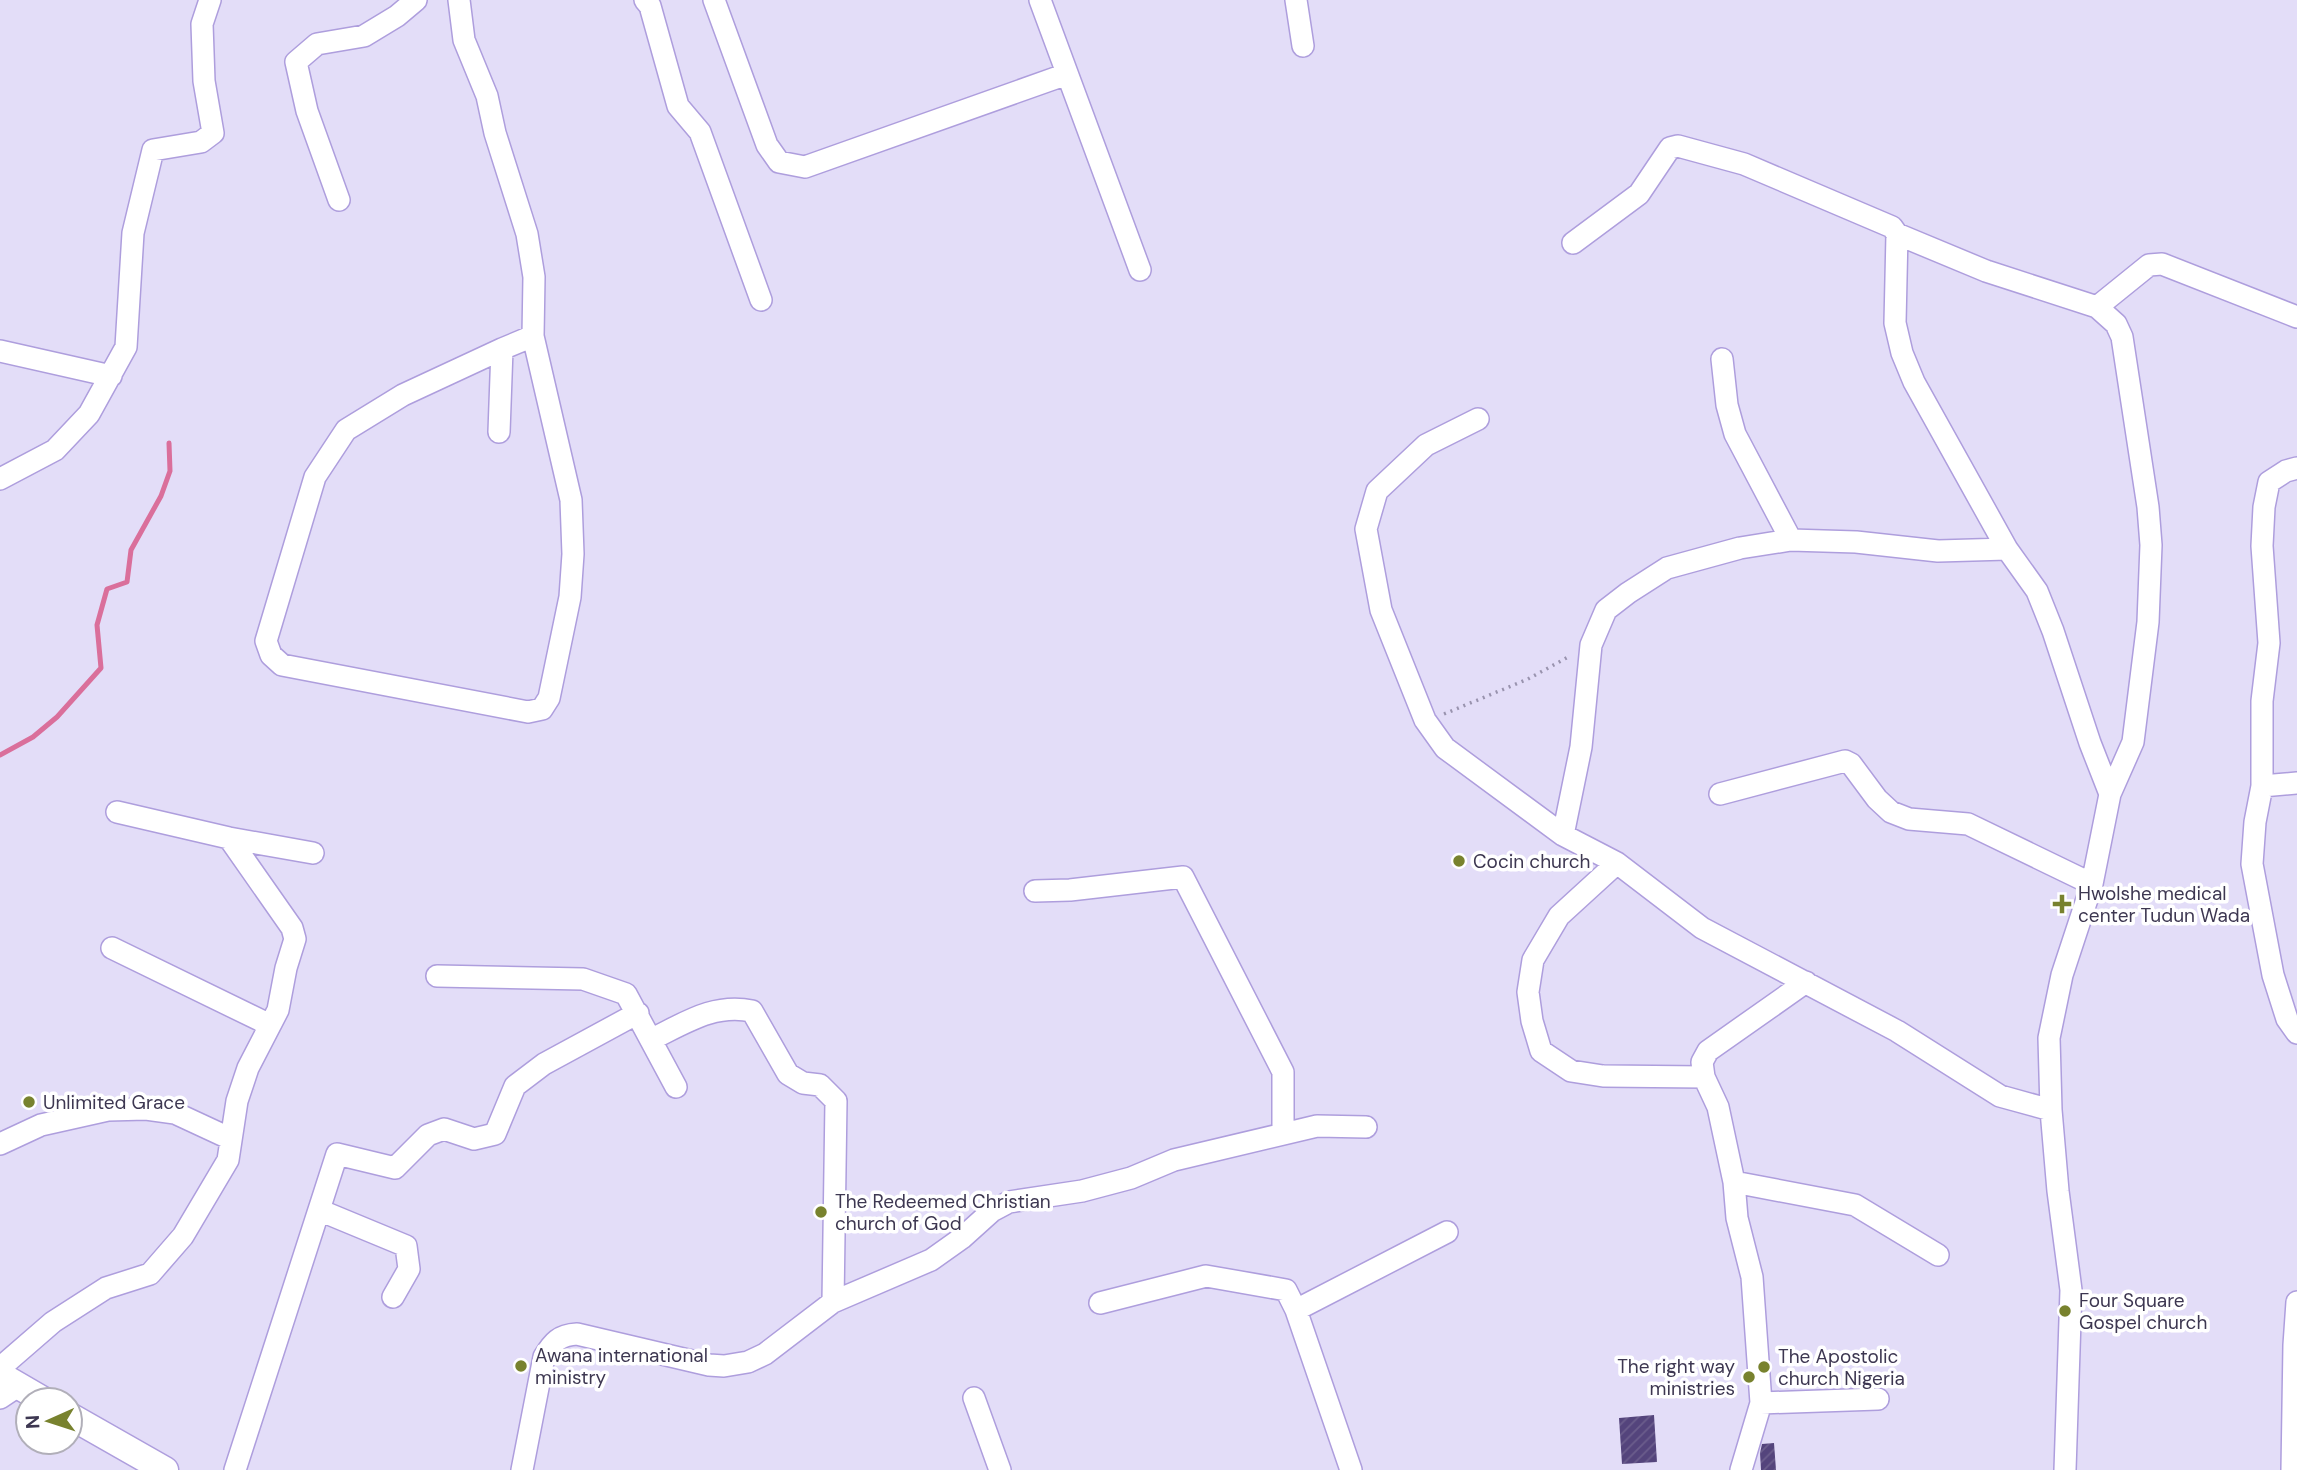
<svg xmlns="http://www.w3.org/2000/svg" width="2297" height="1470" font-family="'DM Sans',sans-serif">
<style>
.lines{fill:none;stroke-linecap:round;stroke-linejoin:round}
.stream{stroke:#da6f9b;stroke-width:5}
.building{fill:url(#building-hatch)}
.minor-casing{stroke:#ae9edd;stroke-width:24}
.major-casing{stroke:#ae9edd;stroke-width:29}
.path{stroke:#9993ae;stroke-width:3.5;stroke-dasharray:2 5;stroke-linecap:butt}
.minor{stroke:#fff;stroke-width:21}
.major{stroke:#fff;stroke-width:26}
.poi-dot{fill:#78822e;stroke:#fff;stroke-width:2.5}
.labels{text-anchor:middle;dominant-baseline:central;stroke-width:7;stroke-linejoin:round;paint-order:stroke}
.poi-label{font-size:19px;fill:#3d3751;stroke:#fff;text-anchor:start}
</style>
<defs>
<pattern id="building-hatch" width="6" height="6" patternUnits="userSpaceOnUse" patternTransform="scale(1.75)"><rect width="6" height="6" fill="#54447c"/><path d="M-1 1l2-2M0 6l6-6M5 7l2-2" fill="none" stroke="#6b5d8c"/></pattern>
</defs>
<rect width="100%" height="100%" fill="#e3ddf8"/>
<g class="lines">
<path class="stream" d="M 0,755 L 33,737 L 57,717 L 101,668 L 97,625 L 107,589 L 127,582 L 131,550 L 161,496 L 170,471 L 169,443"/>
</g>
<path class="building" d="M 1654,1415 L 1657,1462 L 1622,1464 L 1619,1418 Z
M 1774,1443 L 1776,1470 L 1761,1470 L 1760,1453 L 1762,1444 Z"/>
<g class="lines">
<defs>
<path id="minor" d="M 459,0 L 464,40 L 487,96 L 495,133 L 527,234 L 534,277 L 533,336 L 502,349 L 499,432
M 645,0 L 650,6 L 678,106 L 700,132 L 761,300
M 714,0 L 767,145 L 779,162 L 805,167 L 1067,74
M 1040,0 L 1140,270
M 1296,0 L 1303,46
M 339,200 L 307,111 L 296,62 L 317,44 L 364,36 L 397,16 L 416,0
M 1897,234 L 1986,271 L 2097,307 L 2116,324 L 2122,337 L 2148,507 L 2151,545 L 2148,622 L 2133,742 L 2110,794
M 1573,243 L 1639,194 L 1670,148 L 1678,146 L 1744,164 L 1892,227 L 1897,234 L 1895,323 L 1902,353 L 1914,382 L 2007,549 L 2037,591 L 2053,631 L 2090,743 L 2110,794 L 2092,884 L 2062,975 L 2049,1038 L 2051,1110 L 2058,1191 L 2071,1290 L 2065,1470
M 2097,307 L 2149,265 L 2162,264 L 2297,317
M 502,349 L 403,395 L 346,430 L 315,477 L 266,641 L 271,655 L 282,665 L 528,712 L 542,709 L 549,698 L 570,597 L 573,554 L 571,500 L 533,336
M 0,351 L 111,376
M 1722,359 L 1727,405 L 1735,434 L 1791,540
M 1478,419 L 1426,445 L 1377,491 L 1366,529 L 1381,610 L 1425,720 L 1445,748 L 1563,835 L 1617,863 L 1702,928 L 1897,1031 L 2000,1096 L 2051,1110
M 2297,468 L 2286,471 L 2269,482 L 2264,507 L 2262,546 L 2269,643 L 2262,701 L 2262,786 L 2255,822 L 2252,864 L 2273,975 L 2287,1019 L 2297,1033
M 0,479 L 55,450 L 89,414 L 126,347 L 133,233 L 153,150 L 201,142 L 213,133 L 204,81 L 202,24 L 210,0
M 2262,786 L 2297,783
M 1720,794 L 1845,761 L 1851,764 L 1877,799 L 1891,812 L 1909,819 L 1968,824 L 2092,884
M 117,812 L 229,838 L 313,853
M 1563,835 L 1581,747 L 1591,645 L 1606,610 L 1628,593 L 1667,568 L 1740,548 L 1791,540 L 1856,542 L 1938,551 L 2007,549
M 1617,863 L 1559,916 L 1533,960 L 1528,992 L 1532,1021 L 1541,1051 L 1571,1071 L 1603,1076 L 1704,1077
M 1035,891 L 1070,890 L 1183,877 L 1283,1072 L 1283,1133
M 112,948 L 270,1025
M 437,976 L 583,979 L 626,994 L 676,1087
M 652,1039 C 685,1023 714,1003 752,1011 L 788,1074 L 803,1083 L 820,1085 L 836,1101 L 833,1302
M 0,1144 L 41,1125 L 108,1110 L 146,1109 L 175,1113 L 231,1139
M 1734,1182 L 1855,1205 L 1938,1255
M 319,1210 L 406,1246 L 409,1269 L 393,1297
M 1100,1303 L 1206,1276 L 1286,1290 L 1296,1310 L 1351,1470
M 1296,1310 L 1447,1232
M 0,1368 L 53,1322 L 106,1288 L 150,1274 L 183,1236 L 228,1160 L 237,1101 L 248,1068 L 278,1010 L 286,968 L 295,939 L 292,928 L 229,838
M 0,1398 L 18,1386
M 974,1398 L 1000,1470
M 1761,1403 L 1878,1399
M 235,1470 L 337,1154 L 395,1168 L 428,1135 L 444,1129 L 474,1139 L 495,1134 L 515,1086 L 544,1064 L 638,1013
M 522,1470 L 544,1357 C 553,1342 559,1335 577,1334 L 709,1365 L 724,1366 L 748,1362 L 765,1354 L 833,1302 L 931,1260 L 962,1238 L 992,1211 L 1009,1202 L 1082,1191 L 1131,1178 L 1174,1160 L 1317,1126 L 1366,1127
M 1741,1470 L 1761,1403 L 1752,1277 L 1737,1218 L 1734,1182 L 1718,1107 L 1704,1077 L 1702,1062 L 1708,1051 L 1806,982
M 2292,1470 L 2294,1345 L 2297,1302"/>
<path id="major" d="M 0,1375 L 43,1400
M 70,1416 L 165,1470"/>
</defs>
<use href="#minor" class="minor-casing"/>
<use href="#major" class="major-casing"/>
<path class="path" d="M 1444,714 L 1528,679 L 1570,656"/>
<use href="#minor" class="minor"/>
<use href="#major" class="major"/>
</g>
<g class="poi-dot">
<circle cx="1459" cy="861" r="7"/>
<path d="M2058.5 893.5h7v7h7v7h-7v7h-7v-7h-7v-7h7z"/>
<circle cx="29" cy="1102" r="7"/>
<circle cx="821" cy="1212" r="7"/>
<circle cx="2065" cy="1311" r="7"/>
<circle cx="521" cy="1366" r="7"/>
<circle cx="1764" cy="1367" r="7"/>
<circle cx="1749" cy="1377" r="7"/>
</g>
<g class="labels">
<g class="poi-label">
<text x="1473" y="861">Cocin church</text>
<text x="2078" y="893">Hwolshe medical<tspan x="2078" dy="22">center Tudun Wada</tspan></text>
<text x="43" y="1102">Unlimited Grace</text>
<text x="835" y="1201">The Redeemed Christian<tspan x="835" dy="22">church of God</tspan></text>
<text x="2079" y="1300">Four Square<tspan x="2079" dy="22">Gospel church</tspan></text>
<text x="535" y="1355">Awana international<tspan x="535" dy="22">ministry</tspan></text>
<text x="1778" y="1356">The Apostolic<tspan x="1778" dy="22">church Nigeria</tspan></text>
<text x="1735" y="1366" text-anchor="end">The right way<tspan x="1735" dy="22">ministries</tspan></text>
</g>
</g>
<g transform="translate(49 1421) rotate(267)"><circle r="33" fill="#ffffff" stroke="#b1afb9" stroke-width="2"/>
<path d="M0-5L12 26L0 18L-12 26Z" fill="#78822e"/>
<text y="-10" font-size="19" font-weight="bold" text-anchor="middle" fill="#3d3751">N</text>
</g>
</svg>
